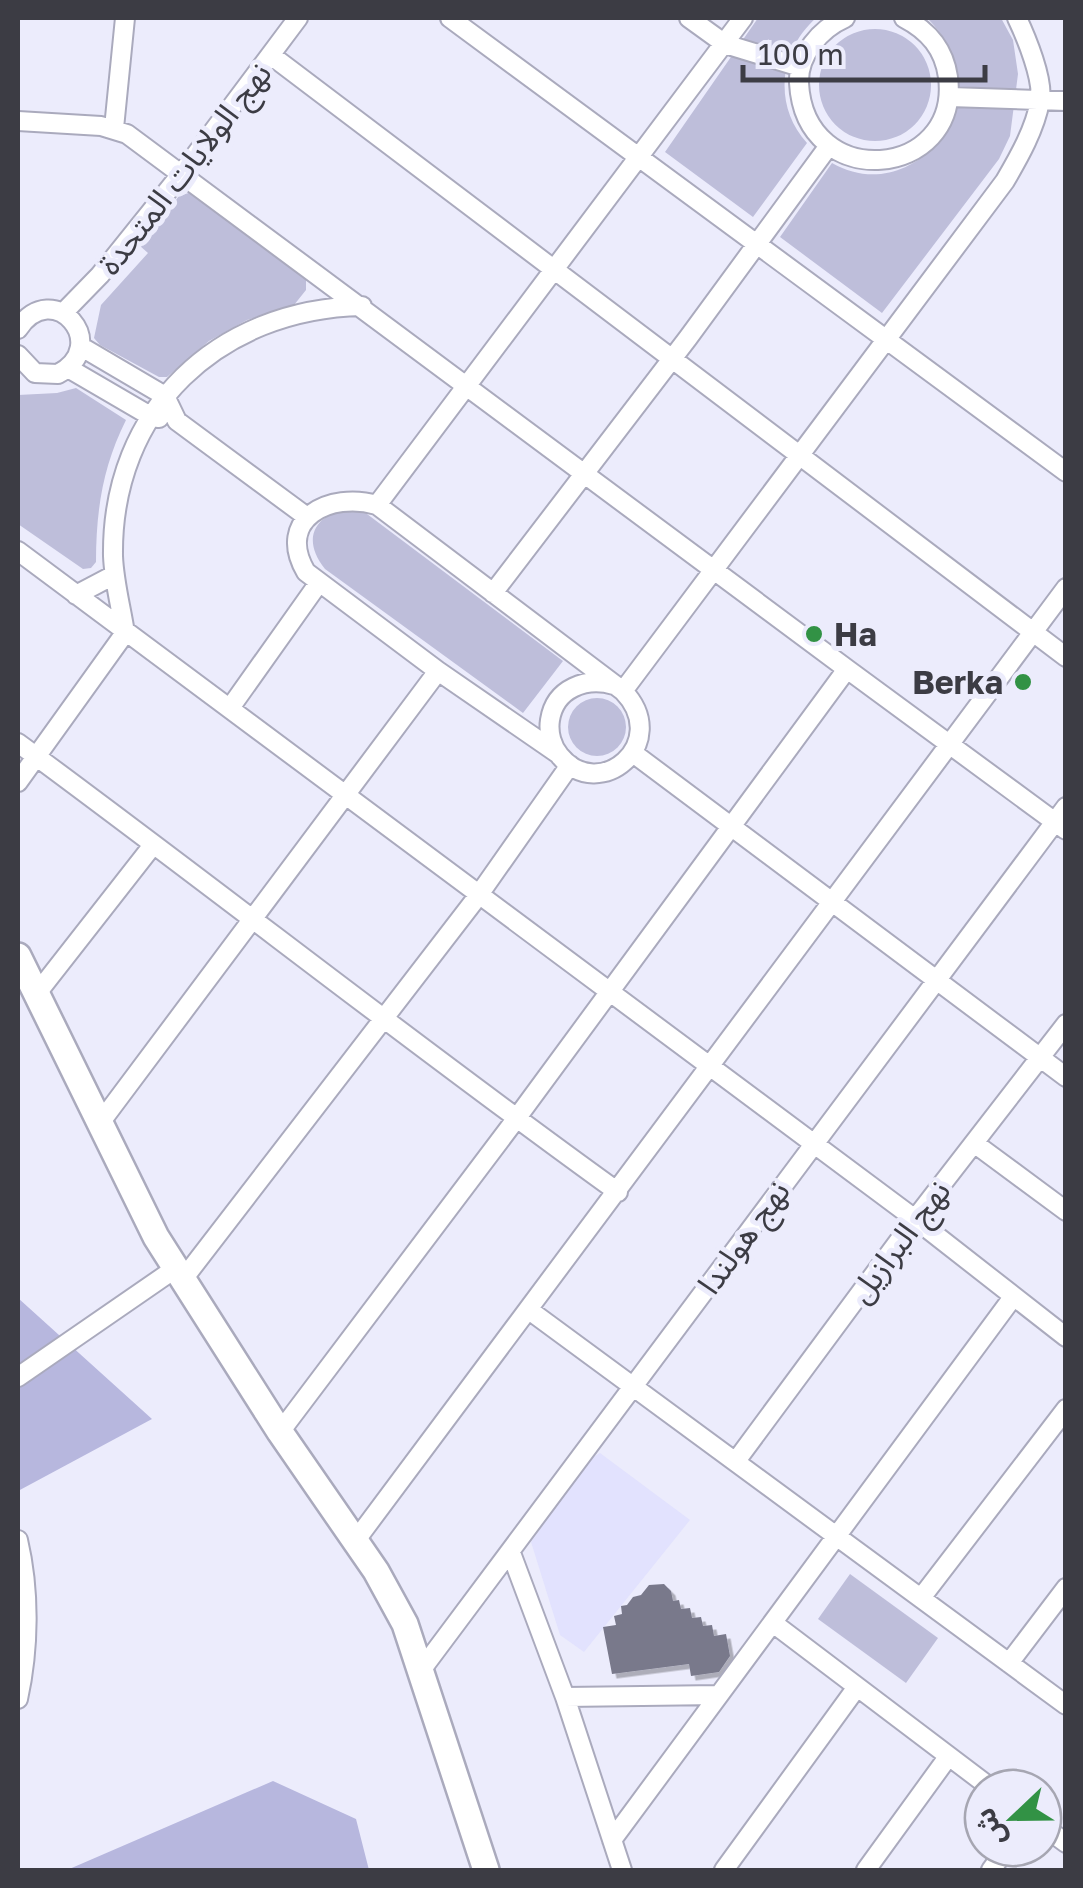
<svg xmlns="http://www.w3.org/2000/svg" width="1083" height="1888" font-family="'Golos Text','Noto Sans Arabic',sans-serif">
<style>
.built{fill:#e2e2fe}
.green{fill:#bebeda}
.forest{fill:#b7b7de}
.building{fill:#79798b;filter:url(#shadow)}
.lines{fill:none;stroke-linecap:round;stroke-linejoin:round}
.street-casing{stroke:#aaaabd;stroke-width:22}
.secondary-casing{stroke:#aaaabd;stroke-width:30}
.street{stroke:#fff;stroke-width:18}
.secondary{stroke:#fff;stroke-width:25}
.poi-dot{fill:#329245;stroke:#ececfc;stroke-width:4}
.labels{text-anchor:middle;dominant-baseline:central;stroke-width:10;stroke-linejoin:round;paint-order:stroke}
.street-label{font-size:32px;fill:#3c3c44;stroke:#ececfc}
.poi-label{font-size:32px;font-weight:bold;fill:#3c3c44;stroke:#ececfc;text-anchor:start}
</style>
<defs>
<filter id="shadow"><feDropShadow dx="4.5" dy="4.5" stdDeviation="0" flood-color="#0004"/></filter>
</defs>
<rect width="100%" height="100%" fill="#ececfc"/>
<path class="built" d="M 600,1453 L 690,1520 L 584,1652 L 560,1635 L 531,1542 L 590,1459 Z"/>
<path class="green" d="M 758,18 L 816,18 C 779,51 773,106 807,143 L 753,217 L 665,152 Z
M 927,18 L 1001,18 L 1013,40 L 1018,74 L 1010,136 L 999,159 L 882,313 L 780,237 L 832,163 C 915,211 1007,96 927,18 Z
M819 85a56 56 0 1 1 112 0a56 56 0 1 1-112 0Z
M 195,191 L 306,276 L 306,290 L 294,305 L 247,320 L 209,341 L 167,377 L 159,377 L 100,345 L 94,338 L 101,305 L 148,253 L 140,246 L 179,196 Z
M 76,388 L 126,420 C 103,466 96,510 96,562 L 91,568 L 83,569 L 18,524 L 18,395 L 57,393 Z
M 359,508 L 563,661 L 523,713 L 325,569 C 297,534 321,509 359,508 Z
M568 727a29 29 0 1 1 58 0a29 29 0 1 1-58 0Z
M 850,1574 L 938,1638 L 906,1683 L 818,1619 Z"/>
<path class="forest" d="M 18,1298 L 152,1419 L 18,1491 Z
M 273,1781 L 356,1819 L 369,1870 L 67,1870 Z"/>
<path class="building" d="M 664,1584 L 671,1591 L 673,1601 L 679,1600 L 681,1609 L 690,1608 L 692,1618 L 701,1617 L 703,1626 L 712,1625 L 714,1636 L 726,1634 L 730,1656 L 719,1672 L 691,1676 L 689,1664 L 612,1674 L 603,1627 L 616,1625 L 614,1616 L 622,1614 L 621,1606 L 627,1605 L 633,1597 L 641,1595 L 649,1585 Z"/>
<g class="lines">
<defs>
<path id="street" d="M 450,18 L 1066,472
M 689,18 L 725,44 L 800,67
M 845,18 C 820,29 798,55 799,83 C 805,194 961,179 948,77 C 944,49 929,31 904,18
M 272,56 L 1066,657
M 950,97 L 1066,101
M 18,121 L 101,126 L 127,134 L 847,669 L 516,1119 L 280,1432
M 114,128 L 125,18
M 63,313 L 100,275 L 182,173 L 298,18
M 18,329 C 53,276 113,345 58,374 L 35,373 L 18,355
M 80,346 L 165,396 L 177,421 L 307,517
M 68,368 L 152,417 L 159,418
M 377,505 L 743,18
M 18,551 L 915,1219 L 1066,1337
M 493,593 L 688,338 L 828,147
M 76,595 L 114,575
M 847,669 L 1066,830
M 438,671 L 306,572 C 275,519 330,491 377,505 L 623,691 C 673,743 599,804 560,756 C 552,747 548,733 550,720 C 555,688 586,677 614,685
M 623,691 L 1005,181 C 1019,157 1035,129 1040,101 C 1044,80 1026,37 1017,18
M 230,708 L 318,584
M 18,743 C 219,891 415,1046 618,1192
M 633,753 L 1066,1077
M 18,782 L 125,633 C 121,607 114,582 113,556 C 111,409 219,309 362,306
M 38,992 L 153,845
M 100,1123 L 438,671 L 557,753
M 974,1143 L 1066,1211
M 184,1278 L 478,896 L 570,765
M 529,1310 L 1066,1705
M 18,1377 L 176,1268
M 736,1461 L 915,1219 L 1066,1024
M 18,1540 C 30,1591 29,1649 18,1699
M 356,1540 L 1066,588
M 511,1553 L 565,1697 L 622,1870
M 921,1598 L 1066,1409
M 773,1623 L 991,1788
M 1009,1663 L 1066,1588
M 422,1669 L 1066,807
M 565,1697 L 719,1695
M 1043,1826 L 1066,1843
M 612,1840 L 1013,1297
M 724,1870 L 857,1687
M 866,1870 L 948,1757
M 991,1870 L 1007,1848"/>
<path id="secondary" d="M 18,956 L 156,1237 L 280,1432 L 376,1571 L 405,1624 L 486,1870"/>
</defs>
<use href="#street" class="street-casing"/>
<use href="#secondary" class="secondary-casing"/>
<use href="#street" class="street"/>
<use href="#secondary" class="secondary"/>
</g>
<g class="poi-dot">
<circle cx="814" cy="634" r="10"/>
<circle cx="1023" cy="682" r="10"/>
</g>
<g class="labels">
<g class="street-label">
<text transform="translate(184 168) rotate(-52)">نهج الولايات المتحدة</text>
<text transform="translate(743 1237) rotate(-54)">نهج هولندا</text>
<text transform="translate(899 1241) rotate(-53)">نهج البرازيل</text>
</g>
<g class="poi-label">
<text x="834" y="634">Ha</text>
<text x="1003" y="682" text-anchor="end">Berka</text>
</g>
</g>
<rect width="1083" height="1888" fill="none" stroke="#3c3c44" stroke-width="40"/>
<g transform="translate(1013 1818) rotate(248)"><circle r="48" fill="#ececfc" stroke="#a6a6b2" stroke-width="2.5"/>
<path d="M0-8L18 38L0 25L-18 38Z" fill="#329245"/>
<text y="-15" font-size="28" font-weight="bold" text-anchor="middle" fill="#3c3c44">ش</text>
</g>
<path d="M743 65v15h242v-15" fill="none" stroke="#3c3c44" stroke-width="5"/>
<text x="758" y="65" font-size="30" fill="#3c3c44" stroke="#ececfc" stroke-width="8" paint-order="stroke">100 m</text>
</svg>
